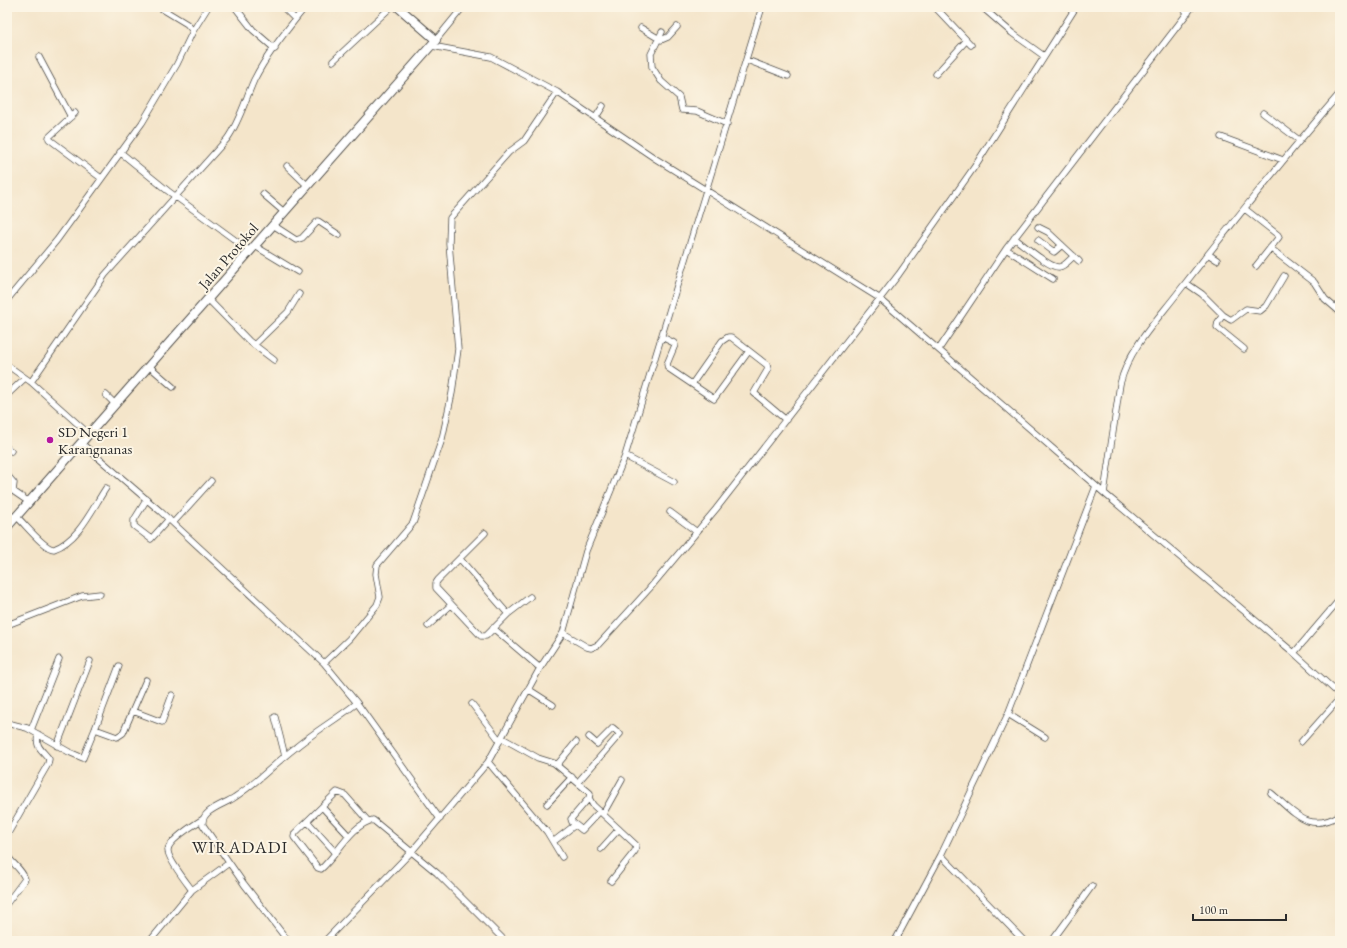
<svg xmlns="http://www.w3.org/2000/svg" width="1347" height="948" font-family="'EB Garamond',serif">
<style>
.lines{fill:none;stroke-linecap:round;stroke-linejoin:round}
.street-casing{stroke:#494743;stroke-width:7}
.secondary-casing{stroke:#494743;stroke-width:10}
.street{stroke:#fff;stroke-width:5.5}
.secondary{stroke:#fff;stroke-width:8}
.poi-dot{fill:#b5179e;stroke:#fcf5e5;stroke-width:1.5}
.labels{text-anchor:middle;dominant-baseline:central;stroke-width:4;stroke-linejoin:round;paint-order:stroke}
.street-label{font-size:15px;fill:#2b2b2b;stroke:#fcf5e5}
.poi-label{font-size:15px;fill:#2b2b2b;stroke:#fcf5e5;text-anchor:start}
.quarter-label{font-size:17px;letter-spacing:1px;fill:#2b2b2b;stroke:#fcf5e5}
</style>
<rect width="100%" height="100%" fill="#fcf5e5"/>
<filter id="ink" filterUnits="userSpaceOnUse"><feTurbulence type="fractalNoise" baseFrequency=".025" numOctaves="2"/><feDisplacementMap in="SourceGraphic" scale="8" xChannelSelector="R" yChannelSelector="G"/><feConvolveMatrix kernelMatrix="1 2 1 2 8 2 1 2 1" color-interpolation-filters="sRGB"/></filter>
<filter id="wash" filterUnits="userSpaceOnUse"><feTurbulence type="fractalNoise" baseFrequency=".012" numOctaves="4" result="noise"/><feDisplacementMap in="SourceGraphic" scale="16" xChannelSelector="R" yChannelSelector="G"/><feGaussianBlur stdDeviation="0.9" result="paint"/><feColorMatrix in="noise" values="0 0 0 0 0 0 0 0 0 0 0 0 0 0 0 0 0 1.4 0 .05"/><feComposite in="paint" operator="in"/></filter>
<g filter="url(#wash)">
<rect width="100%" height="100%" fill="#f4e5ca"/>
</g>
<g filter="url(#ink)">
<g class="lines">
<defs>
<path id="street" d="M 235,7 L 253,30 L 275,49
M 283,7 L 295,19
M 935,7 L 971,45
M 982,7 L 1012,33 L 1044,56
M 1182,7 L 1188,13
M 641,28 L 661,40 L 668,37 L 677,27
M 193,31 L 208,7
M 662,32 L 651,54 L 652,67 L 661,81 L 679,97 L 682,110 L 697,111 L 727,124
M 436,40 L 463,7
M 432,46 L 491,57 L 557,92 L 656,159 L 879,298 L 1104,493 L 1294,653 L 1340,695
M 39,57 L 71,117
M 747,60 L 788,76
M 333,61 L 391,7
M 936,74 L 966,41
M 75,113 L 49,137 L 49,139 L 101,178
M 1263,113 L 1299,140
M 596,117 L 603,106
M 1221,137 L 1283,160
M 120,152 L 168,191 L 250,251
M 287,166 L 308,186
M 263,194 L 284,212
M 1245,209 L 1278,235 L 1279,237 L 1256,266
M 273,225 L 296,240 L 302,238 L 318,221 L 339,235
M 1038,227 L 1048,232 L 1079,261
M 1014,238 C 1023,244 1049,268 1059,267 C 1064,267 1070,259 1074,256
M 1038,240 L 1054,252 L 1062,245
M 255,246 L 298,272
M 1270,248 L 1314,282 L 1325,299 L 1340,312
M 1006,249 L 1053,279
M 1208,254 L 1217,260
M 1186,283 L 1202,294 L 1223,315 L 1218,322 L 1217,327 L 1244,349
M 208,299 L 249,341 L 274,360
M 7,300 L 57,240 L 142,123 L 177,64 L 193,31 L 187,24 L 159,7
M 1223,315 L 1231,320 L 1246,309 L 1260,311 L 1266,306 L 1284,276
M 662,337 L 674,343 L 675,345 L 667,364 L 668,368 L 714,399 L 749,351
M 254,345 L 288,312 L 299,294
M 939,349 L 1006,249 L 1192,7
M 7,365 L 31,382 L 89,434
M 149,366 L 173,387
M 31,382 L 105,275 L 227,139 C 240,121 245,100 254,80 C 267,54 287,30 305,7
M 692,384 L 722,341 L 728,337 L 731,337 L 767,365 L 768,369 L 754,393 L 786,420
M 7,395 L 25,378
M 106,395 L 115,404
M 81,443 L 160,511 L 324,663 L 357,703 L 440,819
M 7,448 L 11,451
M 625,456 L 674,482
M 7,475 L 14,483 L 13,491 L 29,502
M 1104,493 L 1120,384 C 1129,348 1158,319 1180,290 C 1232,223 1285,157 1340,93
M 147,499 L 134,520 L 134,526 L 151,539 L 169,519
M 7,512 L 14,519
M 670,512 L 697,532
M 17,517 C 25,524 44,549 54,549 C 79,540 92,509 106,488
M 173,523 L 211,481
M 485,533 L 438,580 L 436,583 L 436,588 L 481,636 L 486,636 L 508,614 L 530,597
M 460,559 L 508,614
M 7,625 L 82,596 L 100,594
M 428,626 L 451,605
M 493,628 L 540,668
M 563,633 L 586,551 L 625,456 L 762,7
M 1294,653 L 1340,599
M 324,663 L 349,639 L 377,605 L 380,597 L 376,574 L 377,565 L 413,523 L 442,439 L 452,393 L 458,349 L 449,243 L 450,218 L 509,152 L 524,141 L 557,92
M 528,689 L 553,705
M 472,704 L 500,741
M 133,711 L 162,722 L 172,695
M 1008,714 L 1045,737
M 275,717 L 285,756
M 7,723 L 27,728 L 69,752 L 83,758 L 95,729 L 117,737 L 123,733 L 146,680
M 95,729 L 119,666
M 31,730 L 59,659
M 502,738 L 538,758 L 554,763 L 590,793 L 589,798 L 593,805 L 636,845 L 635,851 L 611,881
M 1301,742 L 1340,698
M 57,746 L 90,661
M 488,762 L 547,832 L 562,857
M 557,765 L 576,742
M 578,782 L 620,734 L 613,728 L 597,744 L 589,737
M 1271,793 C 1295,813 1308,834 1340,815
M 589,798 L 571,819 L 572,822 L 582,830 L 600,811
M 547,804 L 572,777
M 322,807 L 349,836
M 603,814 L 622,780
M 368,821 L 345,795 L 337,792 L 295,833 L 294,837 L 318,868 L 321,869 C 337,855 352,824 373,820 L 437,873 L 505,941
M 308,822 L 336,853
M 7,835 L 48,764 L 49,759 C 42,749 35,748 38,734
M 553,842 L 575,825
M 601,849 L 619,829
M 7,855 C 12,864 22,869 25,879 L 7,903
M 941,855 L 1024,941
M 192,890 C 186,882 167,858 168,850 C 168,841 195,824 203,819
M 150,941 L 192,890 L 229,863
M 288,941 L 244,884 L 203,825 C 200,810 226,804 235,797 C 257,783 274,764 295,748 C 314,732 337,719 357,703
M 325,941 L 412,851 L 488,762 L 540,668 L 563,633 L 587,647 L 591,648 L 598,645 L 649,589 L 716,509 L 899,274 L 975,166 L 1076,7
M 895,941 L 941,855 L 1008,714 L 1096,486
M 1052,941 L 1092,886"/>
<path id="secondary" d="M 7,527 L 436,40 L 398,7"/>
</defs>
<use href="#street" class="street-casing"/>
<use href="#secondary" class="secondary-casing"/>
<use href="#street" class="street"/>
<use href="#secondary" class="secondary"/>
</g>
</g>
<circle class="poi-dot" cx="50" cy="440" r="4"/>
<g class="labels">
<g class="street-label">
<text transform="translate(228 256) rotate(-49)">Jalan Protokol</text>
</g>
<g class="poi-label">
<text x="58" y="431">SD Negeri 1<tspan x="58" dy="17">Karangnanas</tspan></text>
</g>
<g class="quarter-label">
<text x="240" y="847">WIRADADI</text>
</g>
</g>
<rect width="1347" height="948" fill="none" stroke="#fcf5e5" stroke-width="24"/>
<path d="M1193 914v6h93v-6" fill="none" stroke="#2b2b2b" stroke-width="2"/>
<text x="1199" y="914" font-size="12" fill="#2b2b2b" stroke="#fcf5e5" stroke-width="3" paint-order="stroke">100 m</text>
</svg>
